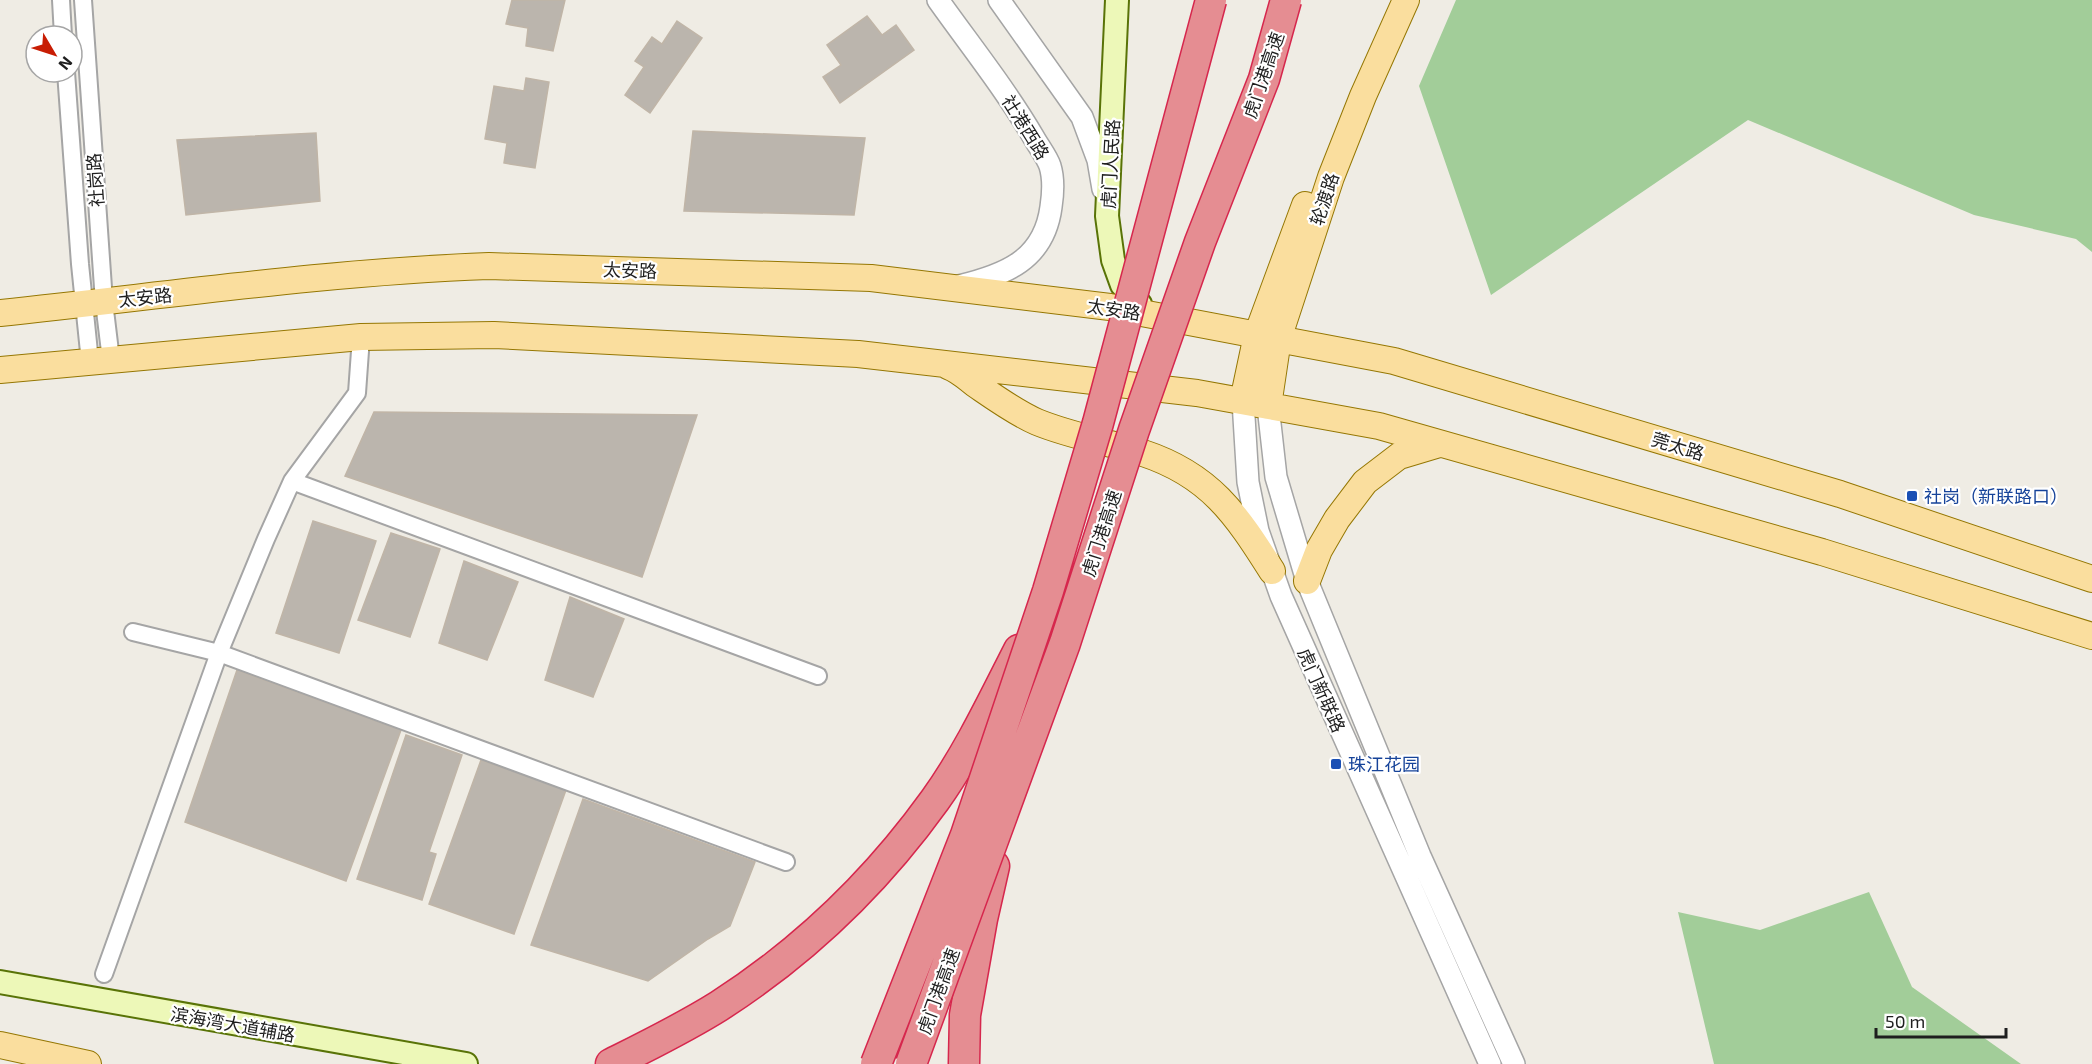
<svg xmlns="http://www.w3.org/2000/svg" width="2092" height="1064" font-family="'Exo 2','Noto Sans SC',sans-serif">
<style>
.forest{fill:#a2cd99}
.building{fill:#bbb5ad;stroke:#c0b5a7;stroke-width:1.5}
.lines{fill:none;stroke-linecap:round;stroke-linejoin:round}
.minor-casing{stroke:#a5a5a5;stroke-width:20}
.tertiary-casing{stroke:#a5a5a5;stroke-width:24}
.secondary-casing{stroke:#597307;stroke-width:26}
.primary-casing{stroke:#957703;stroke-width:28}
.motorway-casing{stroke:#d6274d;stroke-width:33}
.minor{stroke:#fff;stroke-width:16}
.tertiary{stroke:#fff;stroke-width:21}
.secondary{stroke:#edf8b8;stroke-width:22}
.primary{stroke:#fade9e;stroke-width:26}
.motorway{stroke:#e58d92;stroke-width:30}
.motorway-bridge-casing{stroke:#d6274d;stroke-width:33;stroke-linecap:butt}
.motorway-bridge{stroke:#e58d92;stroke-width:30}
.transit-dot{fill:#1a4fb4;stroke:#fff;stroke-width:2}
.labels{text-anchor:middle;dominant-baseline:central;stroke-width:4.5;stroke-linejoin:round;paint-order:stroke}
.street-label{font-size:18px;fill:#1e1e1e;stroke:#fff}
.transit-label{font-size:18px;fill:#164399;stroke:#fff;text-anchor:start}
</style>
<rect width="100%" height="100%" fill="#efece4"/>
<path class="forest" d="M 1456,0 L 2092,0 L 2092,252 L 2076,239 L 1974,215 L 1748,120 L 1491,295 L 1419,86 Z
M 1869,892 L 1912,987 L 2021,1064 L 1714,1064 L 1678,912 L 1760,930 Z"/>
<path class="building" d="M 512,0 L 565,0 L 553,51 L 526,46 L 528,28 L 506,24 Z
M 867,16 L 882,35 L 896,25 L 914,50 L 840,103 L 823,77 L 841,65 L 827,45 Z
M 677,21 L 702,38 L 650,113 L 625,95 L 644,67 L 635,61 L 652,37 L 662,44 Z
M 526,78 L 549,82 L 535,168 L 504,163 L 507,143 L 485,139 L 494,86 L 524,91 Z
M 693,131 L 865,138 L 854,215 L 684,211 Z
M 316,133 L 320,201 L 186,215 L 177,140 Z
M 374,412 L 697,415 L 642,577 L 345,476 Z
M 313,521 L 376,541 L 339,653 L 276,633 Z
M 391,533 L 440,549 L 410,637 L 358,620 Z
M 464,561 L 518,582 L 487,660 L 439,643 Z
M 570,597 L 624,619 L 593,697 L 545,680 Z
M 237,670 L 401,730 L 346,881 L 185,822 Z
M 406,735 L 462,755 L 429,852 L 436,854 L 422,900 L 357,879 Z
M 481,760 L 566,790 L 514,934 L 429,904 Z
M 583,799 L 755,862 L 730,926 L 708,939 L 648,981 L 531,945 Z"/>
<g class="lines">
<defs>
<path id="minor" d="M 61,0 L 63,36
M 83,0 L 104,302 L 111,360
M 66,72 L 80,264 L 90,362
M 292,481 L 818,676
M 133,632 L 219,653 L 786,862
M 104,974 L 219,653 L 266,539 L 292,481 L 357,393 L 361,337"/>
<path id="tertiary" d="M 938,0 C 970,45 1006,90 1034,138 C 1039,147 1047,157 1050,166 C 1054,179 1053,194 1051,207 C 1044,260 1005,275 959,286
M 999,0 L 1082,117 L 1098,160 L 1103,189
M 1243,401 L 1248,482 L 1258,531 L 1281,596 L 1490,1064
M 1268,406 L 1276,477 L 1307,581 L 1420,856 L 1514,1064"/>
<path id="secondary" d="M 1117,0 L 1107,216 L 1113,260 L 1122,285 L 1140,304
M 0,982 L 466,1064"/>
<path id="primary" d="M 0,313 C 163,296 325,272 489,266 L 871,278 L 1110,307 L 1394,361 L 1840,494 L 2092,579
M 948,366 C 959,370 966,377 975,384 C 994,397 1016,413 1037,422 C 1071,436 1108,442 1143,453 C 1210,475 1236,514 1272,571
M 0,370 L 361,337 L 494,335 L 858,354 L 1197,393 L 1379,426 L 1822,552 L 2092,636
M 1243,401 L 1257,335 L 1305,205
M 1268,406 L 1278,339 L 1331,177 L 1363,96 L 1406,0
M 1307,581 L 1319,550 L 1337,519 L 1365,482 L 1399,456 L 1439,444
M 0,1045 L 88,1064"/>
<path id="motorway" d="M 611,1064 C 647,1046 684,1028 719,1006 C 803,952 876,882 935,800 C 968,754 993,701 1019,650
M 964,1064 L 965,1015 L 982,919 L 994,866"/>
</defs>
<use href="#minor" class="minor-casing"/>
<use href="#tertiary" class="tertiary-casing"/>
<use href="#secondary" class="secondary-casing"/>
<use href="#primary" class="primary-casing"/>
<use href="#motorway" class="motorway-casing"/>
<use href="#minor" class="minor"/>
<use href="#tertiary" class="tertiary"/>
<use href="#secondary" class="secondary"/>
<use href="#primary" class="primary"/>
<use href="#motorway" class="motorway"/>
<defs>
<path id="motorway-bridge" d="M 876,1064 L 966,835 L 1048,591 L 1098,423 L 1211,0
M 911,1064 L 1065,643 L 1134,430 L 1200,242 L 1264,79 L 1286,0"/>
</defs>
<use href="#motorway-bridge" class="motorway-bridge-casing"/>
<use href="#motorway-bridge" class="motorway-bridge"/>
</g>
<g class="transit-dot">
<rect x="1906" y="490" width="12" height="12" rx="3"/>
<rect x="1330" y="758" width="12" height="12" rx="3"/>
</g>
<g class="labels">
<g class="street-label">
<text transform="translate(1263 75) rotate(-71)">虎门港高速</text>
<text transform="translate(1026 127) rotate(58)">社港西路</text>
<text transform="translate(1110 164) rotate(-87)">虎门人民路</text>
<text transform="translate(95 180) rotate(-94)">社岗路</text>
<text transform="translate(1324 199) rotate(-72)">轮渡路</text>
<text transform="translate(630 270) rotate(2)">太安路</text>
<text transform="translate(145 297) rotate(-6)">太安路</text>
<text transform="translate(1114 309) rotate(9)">太安路</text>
<text transform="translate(1678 446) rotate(17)">莞太路</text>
<text transform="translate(1101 533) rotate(-72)">虎门港高速</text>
<text transform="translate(1322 690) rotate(66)">虎门新联路</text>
<text transform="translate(938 991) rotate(-70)">虎门港高速</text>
<text transform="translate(233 1024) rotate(10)">滨海湾大道辅路</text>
</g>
<g class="transit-label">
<text x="1924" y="496">社岗（新联路口）</text>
<text x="1348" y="764">珠江花园</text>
</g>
</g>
<g transform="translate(54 54) rotate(129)"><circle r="28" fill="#ffffff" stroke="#a5a5a5" stroke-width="1.5"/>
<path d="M0-4.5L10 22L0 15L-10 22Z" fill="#c81d04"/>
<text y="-9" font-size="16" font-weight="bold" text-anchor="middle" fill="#1e1e1e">N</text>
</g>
<path d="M1876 1028v9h130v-9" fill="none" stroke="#1e1e1e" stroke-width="3"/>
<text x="1885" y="1028" font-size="18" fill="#1e1e1e" stroke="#ffffff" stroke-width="4.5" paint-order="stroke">50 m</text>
</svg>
